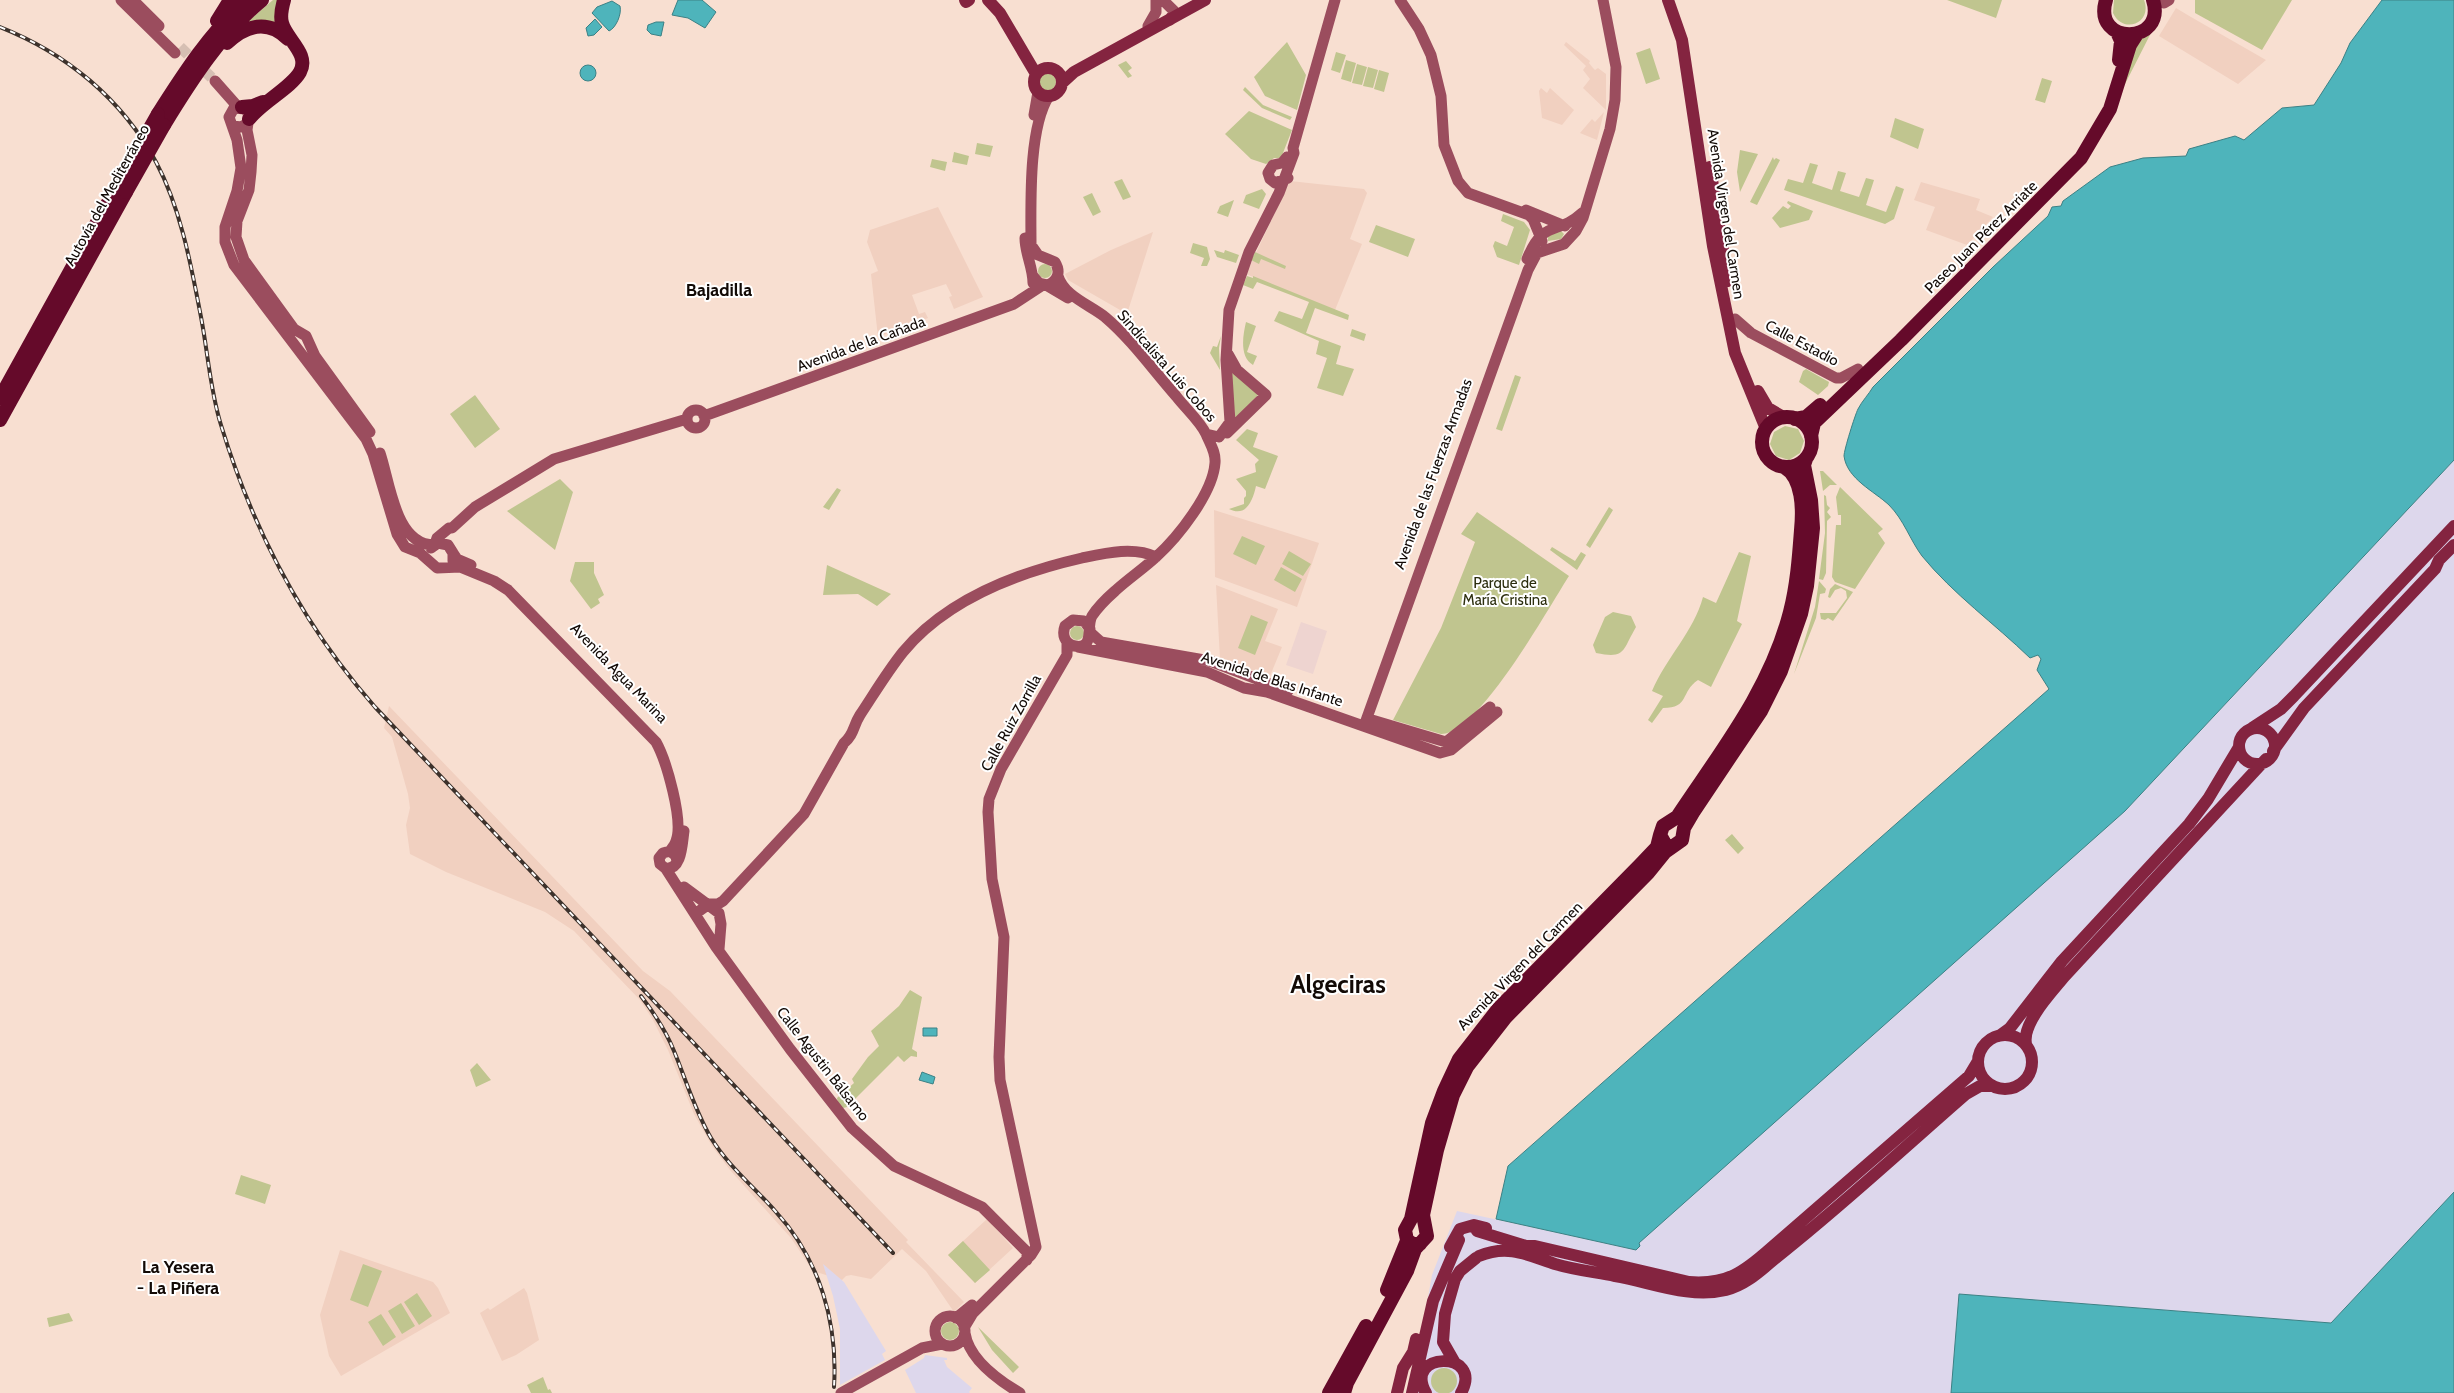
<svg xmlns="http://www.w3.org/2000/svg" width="2454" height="1393" font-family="Cabin,sans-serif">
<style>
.built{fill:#f1d0c0}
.industrial{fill:#ddd7ec}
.medical{fill:#eed4d0}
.green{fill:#c0c58f}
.water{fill:#4eb4bb;stroke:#3c8185}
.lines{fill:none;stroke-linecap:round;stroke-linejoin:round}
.secondary-tunnel{stroke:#d6bfb3;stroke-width:11;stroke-dasharray:11 5.5;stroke-linecap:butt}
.secondary{stroke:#9b4d5e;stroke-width:11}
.primary{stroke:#842440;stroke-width:12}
.highway{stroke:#650a2a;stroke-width:14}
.rail-casing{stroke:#3d322c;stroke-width:4}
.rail{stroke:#fff;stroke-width:2;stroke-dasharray:5.5;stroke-linecap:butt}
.highway-bridge{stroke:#650a2a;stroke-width:14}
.labels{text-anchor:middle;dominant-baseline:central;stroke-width:4;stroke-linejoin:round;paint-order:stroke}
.street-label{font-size:15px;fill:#120a06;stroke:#fff}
.park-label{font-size:15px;fill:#2c2e0e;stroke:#fff}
.quarter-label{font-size:18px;font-weight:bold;fill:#120a06;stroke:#fff}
.town-label{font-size:25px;font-weight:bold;fill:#120a06;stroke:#fff}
</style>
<rect width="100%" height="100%" fill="#f8dfd1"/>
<path class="built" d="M 2176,8 L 2191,17 L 2266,60 L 2238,84 L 2159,36 Z
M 1566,42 L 1590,61 L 1589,63 L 1593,68 L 1595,70 L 1598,68 L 1606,74 L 1606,110 L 1583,88 L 1590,79 L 1583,70 L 1586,66 L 1564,45 Z
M 1541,88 L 1547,93 L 1550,88 L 1574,110 L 1562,125 L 1542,118 L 1539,91 Z
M 1604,112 L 1597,140 L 1580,133 L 1592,119 L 1595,122 Z
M 1290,181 L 1364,189 L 1367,193 L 1350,239 L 1362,244 L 1335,310 L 1246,274 Z
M 1921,182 L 1980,199 L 1976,210 L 1993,217 L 1967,245 L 1926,230 L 1935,207 L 1914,200 Z
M 938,207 L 983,297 L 954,309 L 949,297 L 952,296 L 946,284 L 912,295 L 919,314 L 925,312 L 928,318 L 878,337 L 871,274 L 878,271 L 867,242 L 870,230 Z
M 1153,232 L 1127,314 L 1068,280 L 1065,274 L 1111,250 Z
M 1214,510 L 1319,543 L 1297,607 L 1215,577 Z
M 1216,585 L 1278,609 L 1265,641 L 1282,647 L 1270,676 L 1220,659 Z
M 389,706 L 643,971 L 670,991 L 908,1240 L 906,1242 L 964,1302 L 954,1312 L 926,1271 L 902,1249 L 871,1279 L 851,1275 L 846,1276 L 842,1280 L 813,1271 L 791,1238 L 730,1170 L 712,1146 L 694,1114 L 668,1050 L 653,1020 L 640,1000 L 574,931 L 545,912 L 446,872 L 410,854 L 406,825 L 410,808 L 408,794 L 392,737 L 384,728 Z
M 987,1219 L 1013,1248 L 975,1283 L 948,1255 Z
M 340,1250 L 433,1282 L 438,1288 L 450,1313 L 341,1376 L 329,1356 L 320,1315 Z
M 524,1288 L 527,1293 L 539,1340 L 516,1355 L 502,1361 L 480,1313 L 488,1308 L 490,1310 Z"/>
<path class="industrial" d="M 2454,460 L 2454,1192 L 2331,1323 L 1959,1294 L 1951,1393 L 1406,1393 L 1423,1325 L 1432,1275 L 1457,1211 L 1636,1250 L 1638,1243 L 2125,811 Z
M 823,1264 L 844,1282 L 886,1351 L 882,1354 L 885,1360 L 840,1385 L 840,1329 L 833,1296 Z
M 925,1355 L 947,1358 L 947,1360 L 944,1360 L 947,1367 L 972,1388 L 969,1392 L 970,1393 L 916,1393 L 905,1370 L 924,1358 Z"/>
<path class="medical" d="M 1301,622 L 1327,631 L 1313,674 L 1286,665 Z"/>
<path class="green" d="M 273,0 L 279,0 L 275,24 L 246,23 Z
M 1947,0 L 2002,0 L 1996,18 Z
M 2114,0 L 2144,0 C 2153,23 2123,35 2113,13 Z
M 2195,0 L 2292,0 L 2262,50 L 2195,13 Z
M 2153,29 L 2124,86 L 2133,44 Z
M 1287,42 L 1306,75 L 1297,110 L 1265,96 L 1254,77 Z
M 1650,48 L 1660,79 L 1646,84 L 1636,53 Z
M 1336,52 L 1346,55 L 1340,73 L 1331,70 Z
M 1346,60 L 1356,63 L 1351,82 L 1341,79 Z
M 1126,61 L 1132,68 L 1128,71 L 1132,76 L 1128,78 L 1118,65 Z
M 1357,64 L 1367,67 L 1362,85 L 1352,83 Z
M 1368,67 L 1378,70 L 1373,88 L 1363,86 Z
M 1379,70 L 1389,73 L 1384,92 L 1374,89 Z
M1038 82a9 9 0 1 1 18 0a9 9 0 1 1-18 0Z
M 2042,78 L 2052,81 L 2045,103 L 2035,100 Z
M 1245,87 L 1263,105 L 1292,117 L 1290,120 L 1262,108 L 1243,90 Z
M 1249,111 L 1292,130 L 1281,158 L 1274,158 L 1266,164 L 1251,159 L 1225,134 Z
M 1895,118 L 1924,129 L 1918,149 L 1890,137 Z
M 977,143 L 993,146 L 990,157 L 975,154 Z
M 1740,150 L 1758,154 L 1740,192 L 1737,172 Z
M 954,152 L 969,156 L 967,165 L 952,162 Z
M 1773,157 L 1774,160 L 1776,158 L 1780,160 L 1757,205 L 1750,202 Z
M 932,159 L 947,162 L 945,171 L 930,167 Z
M 1810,163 L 1818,165 L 1812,183 L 1832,190 L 1838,171 L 1846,173 L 1840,191 L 1859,197 L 1866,178 L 1874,180 L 1866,205 L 1886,212 L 1896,186 L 1904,189 L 1894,219 L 1885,224 L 1784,190 L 1788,179 L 1803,183 Z
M 1122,179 L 1131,197 L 1123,200 L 1114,182 Z
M 1262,189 L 1266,194 L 1259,209 L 1243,203 L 1246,195 Z
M 1092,193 L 1101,212 L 1093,216 L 1083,197 Z
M 1234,200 L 1228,217 L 1217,213 L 1220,206 Z
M 1788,201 L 1813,211 L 1809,220 L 1780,228 L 1772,218 L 1783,206 L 1788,209 L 1791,206 L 1787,203 Z
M 1503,214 L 1524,222 L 1530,230 L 1519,265 L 1497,257 L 1493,246 L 1495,241 L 1507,246 L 1514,227 L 1501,221 Z
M 1376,225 L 1415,239 L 1408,257 L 1369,242 Z
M 1560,230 L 1564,234 L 1561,239 L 1548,241 L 1548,234 Z
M 1193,243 L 1207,247 L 1210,259 L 1207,266 L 1201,266 L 1204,258 L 1190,253 Z
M 1214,250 L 1224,253 L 1225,250 L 1239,255 L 1236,263 L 1217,257 Z
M 1255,252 L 1286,266 L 1285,269 L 1261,259 L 1259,264 L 1251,260 Z
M1038 271a7 7 0 1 1 14 0a7 7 0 1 1-14 0Z
M 1247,276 L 1253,278 L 1253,276 L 1349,315 L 1348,320 L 1315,308 L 1306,333 L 1341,346 L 1336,364 L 1354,369 L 1343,396 L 1317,388 L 1327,358 L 1316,354 L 1319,341 L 1274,321 L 1279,311 L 1302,319 L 1309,302 L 1257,282 L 1253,289 L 1243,285 Z
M 1246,322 L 1256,326 L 1247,352 L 1257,356 L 1253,365 C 1239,357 1243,335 1246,322 Z
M 1352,329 L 1366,334 L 1364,341 L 1350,336 Z
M 1221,336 L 1219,348 L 1220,370 L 1210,353 L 1213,346 L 1217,347 Z
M 1806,369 L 1829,382 L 1828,386 L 1818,395 L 1799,382 L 1803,371 Z
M 1231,371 L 1259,394 L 1235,419 Z
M 1515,375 L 1521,377 L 1502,431 L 1496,429 Z
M 475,395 L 500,429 L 475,448 L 450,414 Z
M 1785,426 L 1798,429 L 1804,441 L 1800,453 L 1789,460 L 1776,456 L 1770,444 L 1774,432 Z
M 1247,429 L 1258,433 L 1253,447 L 1278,456 L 1265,489 L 1256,486 C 1253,499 1247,518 1229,509 L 1244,504 L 1244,498 L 1246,496 L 1246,491 L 1236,479 L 1256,472 L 1255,464 L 1259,460 L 1236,440 Z
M 1820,471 L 1823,471 L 1837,485 L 1830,485 L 1823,491 Z
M 560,479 L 573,492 L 555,550 L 507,511 Z
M 1840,487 L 1883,529 L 1878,533 L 1885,543 L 1855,589 L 1835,582 L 1832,577 L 1836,525 L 1841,525 L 1841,515 L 1838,515 L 1836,497 Z
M 837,488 L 841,490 L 829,510 L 823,507 Z
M 1824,495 L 1826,496 L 1827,505 L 1830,508 L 1827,512 L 1831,517 L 1827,521 L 1826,573 L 1823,580 L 1819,579 L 1825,533 Z
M 1609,507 L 1613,510 L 1590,548 L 1586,545 Z
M 1477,512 L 1569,576 C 1549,607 1478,735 1441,734 L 1393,720 L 1441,628 L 1475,542 L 1461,534 Z
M 1242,536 L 1265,546 L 1256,565 L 1233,554 Z
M 1552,547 L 1575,561 L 1581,552 L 1586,555 L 1577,570 L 1550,550 Z
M 1289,551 L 1311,564 L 1303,576 L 1282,564 Z
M 1739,552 L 1751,556 L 1737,621 L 1742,624 L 1711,687 L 1698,680 C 1680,692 1690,708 1663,708 L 1652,723 L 1648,720 L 1663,696 L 1652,691 C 1666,658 1694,631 1703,597 L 1716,603 Z
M 575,562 L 594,562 L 594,573 L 604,595 L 598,599 L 600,603 L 591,609 L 570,581 Z
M 827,565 L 889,593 L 891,594 L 877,606 L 858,594 L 823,595 Z
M 1281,567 L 1302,579 L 1295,592 L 1274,580 Z
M 1819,581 L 1826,589 L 1825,593 L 1820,594 L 1816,618 L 1794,674 L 1815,607 Z
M 1835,584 L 1853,592 L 1833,621 L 1828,618 L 1825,620 L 1821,619 L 1820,613 L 1836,613 L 1847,598 L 1846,591 L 1841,588 L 1835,590 L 1830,598 L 1828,597 L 1830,589 Z
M 1613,612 L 1631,616 L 1636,627 C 1622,651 1626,659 1596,653 L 1593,645 L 1605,617 Z
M 1251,615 L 1268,622 L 1255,655 L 1238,648 Z
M1070 633a7 7 0 1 1 14 0a7 7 0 1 1-14 0Z
M 1732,834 L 1744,848 L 1738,854 L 1725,840 Z
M 910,990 L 922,997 L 912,1049 L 917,1052 L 917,1057 L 911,1056 L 904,1062 L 898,1056 L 847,1107 L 839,1109 L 837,1098 L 854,1083 L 852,1079 L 868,1057 L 879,1046 L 871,1031 L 899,1006 Z
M 477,1063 L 491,1080 L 476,1087 L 470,1070 Z
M 241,1175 L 271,1185 L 265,1204 L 235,1194 Z
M 963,1241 L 990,1270 L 975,1283 L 948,1255 Z
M 363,1264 L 382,1271 L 368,1307 L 350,1300 Z
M 417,1293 L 432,1316 L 419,1325 L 404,1302 Z
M 401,1303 L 415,1326 L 402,1334 L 388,1311 Z
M 69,1313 L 73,1321 L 49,1327 L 47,1318 Z
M 381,1314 L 396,1337 L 383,1346 L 368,1322 Z
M941 1331a9 9 0 1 1 18 0a9 9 0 1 1-18 0Z
M 978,1327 L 1019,1367 L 1013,1373 L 992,1350 Z
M1431 1381a13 13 0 1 1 26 0a13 13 0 1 1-26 0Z
M 543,1377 L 548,1390 L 550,1389 L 552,1393 L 531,1393 L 527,1385 Z"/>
<path class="water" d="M 678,0 L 702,0 L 716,12 L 705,28 L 688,18 L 672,15 Z
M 2382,0 L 2454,0 L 2454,460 L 2125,811 L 1639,1243 L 1640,1246 L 1636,1250 L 1496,1219 L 1508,1166 L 2049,689 L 2037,670 L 2041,659 L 2038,655 L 2030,658 C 1995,624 1953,594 1922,556 C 1910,540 1904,520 1889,505 C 1874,491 1847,479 1844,456 C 1844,450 1855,415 1858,409 C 1862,401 1869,394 1873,387 L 1993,267 L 2048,216 L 2052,207 L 2061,206 L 2063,201 L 2110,167 L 2143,158 L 2186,156 L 2189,149 L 2235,136 L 2244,140 L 2282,108 L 2314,105 L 2341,63 L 2350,43 Z
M 612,1 L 620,6 C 622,14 616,28 609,31 L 592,13 L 597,7 Z
M 595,19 L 602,27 L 594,35 L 588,36 L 586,28 Z
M 656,22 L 664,22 L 661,36 L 651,34 L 647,30 L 648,25 Z
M580 73a8 8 0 1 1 16 0a8 8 0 1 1-16 0Z
M 923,1028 L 937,1028 L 937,1036 L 923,1036 Z
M 922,1072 L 935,1077 L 933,1084 L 919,1080 Z
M 2454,1192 L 2454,1393 L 1951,1393 L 1959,1294 L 2331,1323 Z"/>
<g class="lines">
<path class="secondary-tunnel" d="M 180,47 L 215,81"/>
<path class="secondary" d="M 121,0 L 175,53
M 133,0 L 159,26
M 1163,0 L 1174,11 L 1170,20
M 1400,0 L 1419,29 L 1431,55 L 1441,96 L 1444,145 L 1458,181 L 1468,193 L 1529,215 L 1533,219 L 1542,241
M 2155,0 L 2164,3 L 2169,0
M 1148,26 L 1156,12 L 1156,0
M 215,81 L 238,107
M 1034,115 L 1038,92
M 248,123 L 247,130 L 252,155 L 251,172 L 249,190 L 237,221 L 236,237 L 244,260 L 294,329 L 306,336 L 315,356 L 370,432
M 233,126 L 241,127 L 248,123 L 249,115 L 245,109 L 234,108 L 229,117 L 237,140 L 241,168 L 237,191 L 225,227 L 225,242 L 234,265 L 366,439 L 373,454 L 397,534 L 405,547 L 420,553 L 437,568 L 460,567 L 494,581 L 508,590 L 656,742 C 666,760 684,821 676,841 C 675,845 672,848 670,851
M 1287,157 L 1282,163 L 1273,165 L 1268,173 L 1270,179 L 1275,183 L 1288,178
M 1526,210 L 1565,226
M 1025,238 C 1025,254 1033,267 1033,283
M 1527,259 C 1544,218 1557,236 1582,213
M 1033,276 L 1039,283 L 1048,285 C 1058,280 1061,272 1055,262 L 1038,255 L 1031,245 C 1031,206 1028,128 1049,96
M 1058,276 C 1064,296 1090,305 1105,317 C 1132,340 1153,370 1176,396 C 1185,408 1200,421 1206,434 C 1210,444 1216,452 1215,463 C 1213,493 1178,537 1156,557 C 1143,569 1128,579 1115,591 C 1107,598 1098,607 1092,616 C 1086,626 1095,650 1075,646 C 1064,644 1062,634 1065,626 L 1073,620 L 1084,621 L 1090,629
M 1046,285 L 1068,298
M 1735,319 L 1751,333 L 1836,378 L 1841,378 L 1858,369
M687 419a9 9 0 1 1 18 0a9 9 0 1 1-18 0Z
M 704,416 L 1014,304 L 1043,285
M 1227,433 L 1266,395 L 1237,370 L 1228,354
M 1206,434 L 1219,437 L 1230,422 L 1226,360 L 1229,310 L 1249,252 L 1279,193 L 1294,153 L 1293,148 L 1335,0
M 380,453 C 390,482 395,545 434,545
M 435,544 L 437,538 L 449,528 L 452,528 L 475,507 L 554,459 L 687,419
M 431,548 L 438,543 L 448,545 L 453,553 L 453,561
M 453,553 L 457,559 L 471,565
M 1091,633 L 1101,642 L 1210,661 L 1288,691
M 1078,647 L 1207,672 L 1244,688 L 1267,692 L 1440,753 L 1451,750 L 1497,712
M 1372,720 L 1446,742 L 1490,707
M 1364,726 L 1528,270 L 1537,253 L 1564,244 L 1576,231 L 1583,218 L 1610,129 L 1615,100 L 1616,67 L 1603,0
M 677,862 L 676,856 L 670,851 L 663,853 L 659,858 L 660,864 L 665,868 C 682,871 682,844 684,831
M 666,869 L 716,947 L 790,1049 L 852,1128 L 894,1166 L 982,1207 L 1027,1252 L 1027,1260
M 684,887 L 719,913 L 721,924 L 719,949
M 695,914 L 709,904 L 718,904 L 723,901 L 804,814 L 844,743 C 854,735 853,726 860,715 C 874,694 887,672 903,652 C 947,599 1016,573 1082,558 C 1105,553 1134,546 1156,557
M935 1331a15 15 0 1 1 30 0a15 15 0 1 1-30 0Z
M 956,1318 L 972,1305
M 964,1328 L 973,1313 L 1031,1255 L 1036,1247 L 1000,1080 L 999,1057 L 1004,937 L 992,879 L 988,812 L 989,799 L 1001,769 L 1067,655 L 1067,643
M 965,1333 C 969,1359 998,1380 1020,1393
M 841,1393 L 922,1348 L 942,1344"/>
<path class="primary" d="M 965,0 L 966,2 L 969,0
M 988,0 L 1000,13 L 1036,74
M 1668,0 L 1682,40 L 1713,246 L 1735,353 L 1766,429
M1034 82a14 14 0 1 1 28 0a14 14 0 1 1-28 0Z
M 1062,83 L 1074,72 L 1205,0
M 1710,167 L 1728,281
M 1758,391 L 1768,408 L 1785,418
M 2252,728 L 2281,709 L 2294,696 L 2454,526
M2239 746a18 18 0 1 1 36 0a18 18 0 1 1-36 0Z
M 2273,751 L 2304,708 L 2435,569 L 2439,560 L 2454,545
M1978 1062a27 27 0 1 1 54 0a27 27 0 1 1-54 0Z
M 1999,1036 L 2010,1028 L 2062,961 L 2189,824 L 2208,799 L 2239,747
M 2026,1044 C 2022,1023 2051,993 2064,977 L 2266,759
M 1477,1231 L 1526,1246 L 1535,1246 L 1689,1282 C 1727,1285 1744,1272 1771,1248 L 1969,1076 L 1978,1061
M 1450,1247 L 1460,1229 L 1474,1225 L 1486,1228
M 1479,1256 C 1508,1244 1528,1255 1555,1264 C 1575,1270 1595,1272 1615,1276 C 1651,1282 1689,1299 1726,1290 C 1749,1284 1764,1267 1782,1253 C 1845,1203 1905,1147 1966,1094 L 1980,1086 L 1991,1086
M 1455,1363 L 1443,1342 L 1445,1314 L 1455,1279 L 1460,1271 L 1476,1258
M 1397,1393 L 1403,1368 L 1413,1352 L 1416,1339
M 1412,1393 L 1433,1301 L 1459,1240
M 1426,1393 C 1402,1351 1485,1350 1461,1393"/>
<path class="highway" d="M 2106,0 C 2092,46 2167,45 2153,0
M 217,21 L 230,0
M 2117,32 L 2121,41 L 2119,60
M 227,43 C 246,25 268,19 288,39
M 242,107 L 253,106 L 263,102
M 158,114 C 184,73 210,33 246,0
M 249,119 C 262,102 291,88 300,72 C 310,54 286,39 282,23 C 280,16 282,7 284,0
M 164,125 C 192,79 221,34 262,0
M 0,398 L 120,181
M1762 442a25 25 0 1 1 50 0a25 25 0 1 1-50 0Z
M 1795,419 L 1806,417 L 1820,405
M 0,420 L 126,192
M 1811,436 L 1814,423 L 1901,340 L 2081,158 L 2110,109 L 2130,45 L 2137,34
M 1664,842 L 1660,835 L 1663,826 L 1677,817 C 1720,752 1770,690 1790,612 C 1797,585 1799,557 1801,530 C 1803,510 1803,478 1784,467
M 1420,1244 L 1413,1244 L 1407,1240 L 1405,1230 L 1411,1219 L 1432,1123 L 1444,1091 L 1459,1059 L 1498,1009 L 1640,865 L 1657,847 L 1660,835
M 1387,1290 L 1406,1243
M 1329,1393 L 1366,1326
M 1344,1393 L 1347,1383 L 1407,1271 L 1415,1249 L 1427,1236 L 1423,1215 L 1437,1150 L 1453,1095 L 1467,1067 L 1506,1017 L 1648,873 L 1665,852 L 1682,840 L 1684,828 L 1694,811 L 1761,711 L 1781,671 L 1801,614 L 1807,586 L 1813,528 L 1811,500 L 1804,465 L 1806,459"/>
<defs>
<path id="rail" d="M 0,27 C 66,53 122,99 156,162 C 181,209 191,265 201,317 C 208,353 210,390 221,425 C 253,530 302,624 375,707 L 893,1253
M 641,996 C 654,1013 666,1031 674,1051 C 686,1080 695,1111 711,1138 C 729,1167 754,1187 776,1212 C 820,1260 838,1323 834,1387"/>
</defs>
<use href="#rail" class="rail-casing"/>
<use href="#rail" class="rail"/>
<path class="highway-bridge" d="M 120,181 L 158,114
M 126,192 L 164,125"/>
</g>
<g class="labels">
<g class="street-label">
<text transform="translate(107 195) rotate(-61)">Autovía del Mediterráneo</text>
<text transform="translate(1726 214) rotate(81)">Avenida Virgen del Carmen</text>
<text transform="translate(1981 237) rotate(-45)">Paseo Juan Pérez Arriate</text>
<text transform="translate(1802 343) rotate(28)">Calle Estadio</text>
<text transform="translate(861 344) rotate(-20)">Avenida de la Cañada</text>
<text transform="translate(1167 366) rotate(49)">Sindicalista Luis Cobos</text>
<text transform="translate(1433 474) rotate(-70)">Avenida de las Fuerzas Armadas</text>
<text transform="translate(619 673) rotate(46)">Avenida Agua Marina</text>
<text transform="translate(1272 679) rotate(18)">Avenida de Blas Infante</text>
<text transform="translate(1011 723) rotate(-61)">Calle Ruiz Zorrilla</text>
<text transform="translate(1520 966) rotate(-46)">Avenida Virgen del Carmen</text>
<text transform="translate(823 1064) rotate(52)">Calle Agustin Bálsamo</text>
</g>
<g class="park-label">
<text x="1505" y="583">Parque de<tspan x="1505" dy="17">María Cristina</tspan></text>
</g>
<g class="quarter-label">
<text x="719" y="290">Bajadilla</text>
<text x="178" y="1267">La Yesera<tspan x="178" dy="21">- La Piñera</tspan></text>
</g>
<g class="town-label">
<text x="1338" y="984">Algeciras</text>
</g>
</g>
</svg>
